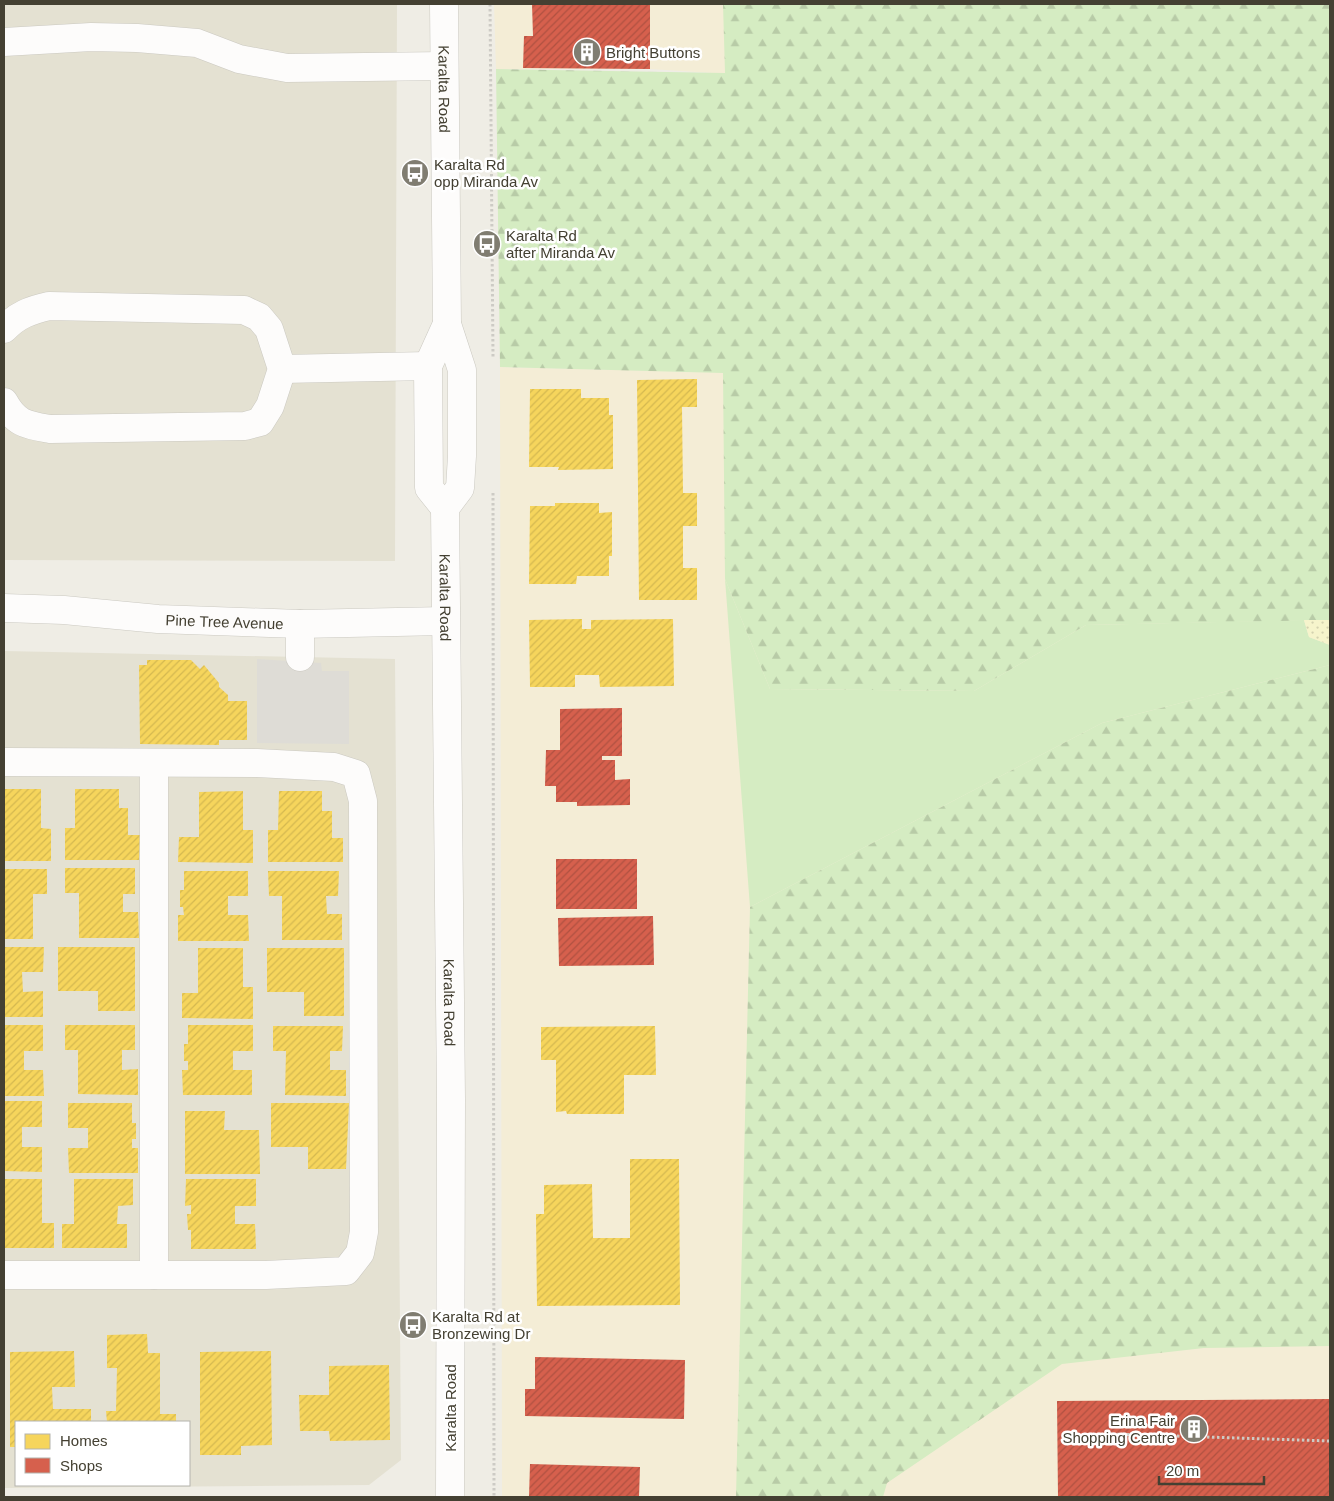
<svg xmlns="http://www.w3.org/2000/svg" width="1334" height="1501" font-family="Arial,sans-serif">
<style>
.residential{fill:#e4e1d2;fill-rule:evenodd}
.commercial{fill:#f4edd6}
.green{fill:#d5ecc2}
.forest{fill:url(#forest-firs)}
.sand{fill:url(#sand-dots)}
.parking{fill:#dedcd6}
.homes{fill:url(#homes-hatch)}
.shops{fill:url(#shops-hatch)}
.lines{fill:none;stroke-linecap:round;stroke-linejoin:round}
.minor-casing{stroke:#cbc9c1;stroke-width:29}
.path{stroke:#cdcbc5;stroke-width:3;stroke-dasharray:2.5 2.5;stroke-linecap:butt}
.minor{stroke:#fdfcfb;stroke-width:28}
.labels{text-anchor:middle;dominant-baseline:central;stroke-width:5;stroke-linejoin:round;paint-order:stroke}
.poi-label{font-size:15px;fill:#444032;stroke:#fff;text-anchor:start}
.street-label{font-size:15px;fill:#444032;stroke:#fff}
</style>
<defs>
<pattern id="forest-firs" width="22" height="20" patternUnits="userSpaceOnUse" patternTransform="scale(1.25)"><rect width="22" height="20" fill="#d5ecc2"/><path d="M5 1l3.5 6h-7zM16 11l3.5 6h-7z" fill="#b8cba7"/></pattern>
<pattern id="sand-dots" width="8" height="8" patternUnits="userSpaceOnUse" patternTransform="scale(1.25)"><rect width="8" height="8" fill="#f6f4cc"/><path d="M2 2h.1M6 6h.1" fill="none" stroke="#d4d2b0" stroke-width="1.8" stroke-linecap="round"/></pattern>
<pattern id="homes-hatch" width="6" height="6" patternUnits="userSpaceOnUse" patternTransform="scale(1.25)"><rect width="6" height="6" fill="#f6d55c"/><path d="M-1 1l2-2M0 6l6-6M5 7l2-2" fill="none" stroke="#d4b850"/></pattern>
<pattern id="shops-hatch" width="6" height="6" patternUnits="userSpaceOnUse" patternTransform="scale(1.25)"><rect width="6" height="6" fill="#d6604d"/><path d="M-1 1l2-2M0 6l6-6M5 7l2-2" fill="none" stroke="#af5141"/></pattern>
</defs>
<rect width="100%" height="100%" fill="#efede5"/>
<path class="residential" d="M 4,4 L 397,4 L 395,561 L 4,560 Z
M 4,651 L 395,659 L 401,1460 L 369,1485 L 4,1488 ZM 16,1422 L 189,1422 L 189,1485 L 16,1485 Z"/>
<path class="commercial" d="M 494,4 L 1330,4 L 1330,1497 L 502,1497 L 500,367 L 713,372 L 713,73 L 650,69 L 496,69 Z"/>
<path class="green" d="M 725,579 L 770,689 L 974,691 L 1086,625 L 1304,620 L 1309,637 L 1330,645 L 1330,665 L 1102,723 L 750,907 Z"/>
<path class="forest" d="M 723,4 L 1330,4 L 1330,620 L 1086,625 L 974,691 L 770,689 L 725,579 L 723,373 L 500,367 L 496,69 L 725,73 Z
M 1330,665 L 1330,1346 L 1204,1348 L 1062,1364 L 887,1483 L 883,1497 L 736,1497 L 750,907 L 1102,723 Z"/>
<path class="sand" d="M 1304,620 L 1330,620 L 1330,645 L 1309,637 Z"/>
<path class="parking" d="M 257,659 L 321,663 L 322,671 L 349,671 L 349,744 L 257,743 Z"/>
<path class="homes" d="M 697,379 L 697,407 L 682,407 L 683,493 L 697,493 L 697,526 L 683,526 L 683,568 L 697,568 L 697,600 L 639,600 L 637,380 Z
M 530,389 L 581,389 L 581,398 L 609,398 L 609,415 L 613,415 L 613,469 L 558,470 L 559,467 L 529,467 Z
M 555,503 L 599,503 L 599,513 L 612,512 L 612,556 L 609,556 L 609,576 L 577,576 L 576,584 L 529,584 L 530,506 L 555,506 Z
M 582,619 L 582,629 L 591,629 L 591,620 L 673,619 L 674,686 L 600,687 L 599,675 L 575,675 L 575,687 L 530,687 L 529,620 Z
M 147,660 L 191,660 L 200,669 L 204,665 L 219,683 L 219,687 L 228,695 L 228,701 L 247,701 L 247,740 L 219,740 L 219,745 L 140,744 L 139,665 L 147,665 Z
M 4,789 L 41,789 L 41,828 L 51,829 L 51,861 L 4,861 Z
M 75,789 L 119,789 L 119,808 L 128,808 L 128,835 L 140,835 L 139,860 L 65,860 L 65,828 L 75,828 Z
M 243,791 L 243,830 L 253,830 L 253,863 L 178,862 L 179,837 L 199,837 L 199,792 Z
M 279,791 L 322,791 L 322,811 L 332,811 L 332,838 L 343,838 L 343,862 L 268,862 L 268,830 L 278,830 Z
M 65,868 L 135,868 L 135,894 L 123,894 L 123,912 L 138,912 L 139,938 L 79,938 L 79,893 L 65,893 Z
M 4,869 L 47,869 L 47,894 L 33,894 L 33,939 L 4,939 Z
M 184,871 L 248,871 L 248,896 L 228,896 L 228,915 L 248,915 L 249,941 L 178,941 L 178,915 L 184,915 L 183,907 L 180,907 L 180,890 L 184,890 Z
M 268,871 L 339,871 L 338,896 L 326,896 L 327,914 L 342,914 L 342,940 L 282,940 L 282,896 L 269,896 Z
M 4,947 L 44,947 L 43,972 L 22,972 L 23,992 L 43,991 L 43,1017 L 4,1017 Z
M 58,947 L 135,947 L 135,1011 L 98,1011 L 98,991 L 58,991 Z
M 198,948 L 243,948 L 243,987 L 253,987 L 253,1019 L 182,1018 L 182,993 L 198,993 Z
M 267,948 L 344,948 L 344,1016 L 304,1016 L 304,992 L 267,992 Z
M 4,1025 L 43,1025 L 43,1051 L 24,1051 L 24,1070 L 43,1070 L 44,1096 L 4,1096 Z
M 65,1025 L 135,1025 L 135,1050 L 122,1050 L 122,1070 L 138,1069 L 138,1095 L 78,1094 L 78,1050 L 65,1050 Z
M 188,1025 L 253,1025 L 253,1051 L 233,1051 L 233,1070 L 252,1070 L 252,1095 L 183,1095 L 182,1070 L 188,1070 L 188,1061 L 184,1061 L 184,1044 L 188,1044 Z
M 273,1026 L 343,1026 L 342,1051 L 330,1051 L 330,1070 L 346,1070 L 346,1096 L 285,1095 L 286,1051 L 273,1051 Z
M 655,1026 L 656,1075 L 624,1075 L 624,1114 L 567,1114 L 566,1111 L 556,1112 L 556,1060 L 541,1060 L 541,1027 Z
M 4,1101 L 42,1101 L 42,1127 L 22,1127 L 22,1147 L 42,1147 L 42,1172 L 4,1171 Z
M 68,1103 L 132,1103 L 132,1123 L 136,1123 L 136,1139 L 132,1139 L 132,1148 L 138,1148 L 138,1173 L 69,1173 L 68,1148 L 88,1148 L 88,1128 L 68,1128 Z
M 271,1103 L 349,1103 L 346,1169 L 308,1169 L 308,1147 L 271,1147 Z
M 185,1111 L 225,1111 L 224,1130 L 259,1130 L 260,1174 L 185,1174 Z
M 630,1159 L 679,1159 L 680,1305 L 537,1306 L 536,1214 L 544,1214 L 544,1185 L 592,1184 L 593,1238 L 630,1238 Z
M 4,1179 L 42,1179 L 42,1223 L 54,1223 L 54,1248 L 4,1248 Z
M 74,1179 L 133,1179 L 133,1205 L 118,1206 L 117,1224 L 127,1224 L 127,1248 L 62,1248 L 62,1224 L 74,1224 Z
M 186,1179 L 256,1179 L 256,1206 L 235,1206 L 235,1224 L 255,1224 L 256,1249 L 191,1249 L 191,1230 L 188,1230 L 187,1214 L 191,1214 L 191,1205 L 185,1206 Z
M 147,1334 L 148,1353 L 160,1353 L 160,1414 L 176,1414 L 176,1422 L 107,1422 L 106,1411 L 116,1411 L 117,1368 L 107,1368 L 107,1335 Z
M 74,1351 L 75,1387 L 52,1387 L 53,1409 L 91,1409 L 91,1422 L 16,1422 L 16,1447 L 10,1447 L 10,1352 Z
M 271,1351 L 272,1445 L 241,1446 L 241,1455 L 200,1455 L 200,1352 Z
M 389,1365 L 390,1440 L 330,1441 L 329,1431 L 300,1431 L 299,1395 L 329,1395 L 329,1366 Z"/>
<path class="shops" d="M 532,4 L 650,4 L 650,69 L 523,68 L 524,36 L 533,36 Z
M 622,708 L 622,756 L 602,756 L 602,760 L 615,760 L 615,780 L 630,779 L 630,805 L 577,806 L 577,802 L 556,802 L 556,786 L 545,786 L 546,750 L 560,750 L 560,709 Z
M 556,859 L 637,859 L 637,909 L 556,909 Z
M 653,916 L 654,965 L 559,966 L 558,918 Z
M 535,1357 L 685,1360 L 684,1419 L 525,1416 L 525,1389 L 535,1389 Z
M 1330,1399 L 1330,1497 L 1058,1497 L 1057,1401 Z
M 530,1464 L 640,1467 L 639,1497 L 529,1497 Z"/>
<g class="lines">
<defs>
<g id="minor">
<path id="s1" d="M 444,4 L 447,324 L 462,370 L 462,456 L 460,488 L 445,508 L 451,1099 L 450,1497"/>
<path d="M 4,42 L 91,37 L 137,38 L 197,43 L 239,59 L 287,68 L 444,66"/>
<path d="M 4,329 C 17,315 31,310 49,306 L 244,310 L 259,317 L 269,329 L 282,369 L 270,406 L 260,422 L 245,426 L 50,429 C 27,425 16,424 4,402"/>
<path d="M 282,369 L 428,366"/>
<path d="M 445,508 L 429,488 L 428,366 L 447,324"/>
<path id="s2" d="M 4,608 L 64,610 L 158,619 L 300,624 L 445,621"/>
<path d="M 300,657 L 300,624"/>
<path d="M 4,762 L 257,763 L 334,767 L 356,774 L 363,801 L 364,1232 L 360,1253 L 346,1271 L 266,1275 L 4,1275"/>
<path d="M 154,1275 L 154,763"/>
</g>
</defs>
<use href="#minor" class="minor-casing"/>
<path class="path" d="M 490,4 L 493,357
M 493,493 L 494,1497
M 1112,1434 L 1330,1441"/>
<use href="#minor" class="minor"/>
</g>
<defs>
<symbol id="building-disc" viewBox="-11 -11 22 22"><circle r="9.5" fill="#807d71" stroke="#fff"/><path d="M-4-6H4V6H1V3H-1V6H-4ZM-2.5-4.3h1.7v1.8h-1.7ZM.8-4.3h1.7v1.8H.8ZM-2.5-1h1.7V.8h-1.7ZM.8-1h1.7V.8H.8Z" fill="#fff"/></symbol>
<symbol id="bus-disc" viewBox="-11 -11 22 22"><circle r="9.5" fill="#807d71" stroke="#fff"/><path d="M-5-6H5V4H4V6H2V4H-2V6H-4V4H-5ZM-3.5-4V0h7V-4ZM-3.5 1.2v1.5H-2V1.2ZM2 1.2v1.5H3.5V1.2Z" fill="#fff"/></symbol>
</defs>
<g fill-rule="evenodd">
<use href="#building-disc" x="571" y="36" width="32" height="32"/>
<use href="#bus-disc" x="399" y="157" width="32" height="32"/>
<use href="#bus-disc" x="471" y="228" width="32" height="32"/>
<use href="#bus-disc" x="397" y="1309" width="32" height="32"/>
<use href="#building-disc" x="1178" y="1413" width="32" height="32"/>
</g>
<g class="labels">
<g class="poi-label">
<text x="606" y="52">Bright Buttons</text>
<text x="434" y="164">Karalta Rd<tspan x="434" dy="17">opp Miranda Av</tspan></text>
<text x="506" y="235">Karalta Rd<tspan x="506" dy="17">after Miranda Av</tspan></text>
<text x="432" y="1316">Karalta Rd at<tspan x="432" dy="17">Bronzewing Dr</tspan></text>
<text x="1175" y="1420" text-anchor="end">Erina Fair<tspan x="1175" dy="17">Shopping Centre</tspan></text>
</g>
<g class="street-label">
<text stroke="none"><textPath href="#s1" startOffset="85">Karalta Road</textPath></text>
<text stroke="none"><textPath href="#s1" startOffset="601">Karalta Road</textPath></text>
<text stroke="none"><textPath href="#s2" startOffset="221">Pine Tree Avenue</textPath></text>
<text stroke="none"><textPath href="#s1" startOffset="1006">Karalta Road</textPath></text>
<text transform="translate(450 1408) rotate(-90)">Karalta Road</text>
</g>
</g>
<rect width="1334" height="1501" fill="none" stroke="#444032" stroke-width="10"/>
<rect x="15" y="1421" width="175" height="65" fill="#ffffff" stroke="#b4b3ad"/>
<rect x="25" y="1434" width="25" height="15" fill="#f6d55c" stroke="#b4b3ad"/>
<text x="60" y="1446" font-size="15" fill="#444032">Homes</text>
<rect x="25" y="1458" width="25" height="15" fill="#d6604d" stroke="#b4b3ad"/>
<text x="60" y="1471" font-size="15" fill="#444032">Shops</text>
<path d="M1159 1476v8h105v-8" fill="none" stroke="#444032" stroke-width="2.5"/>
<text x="1166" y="1476" font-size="15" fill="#444032" stroke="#ffffff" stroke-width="4" paint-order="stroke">20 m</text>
</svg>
